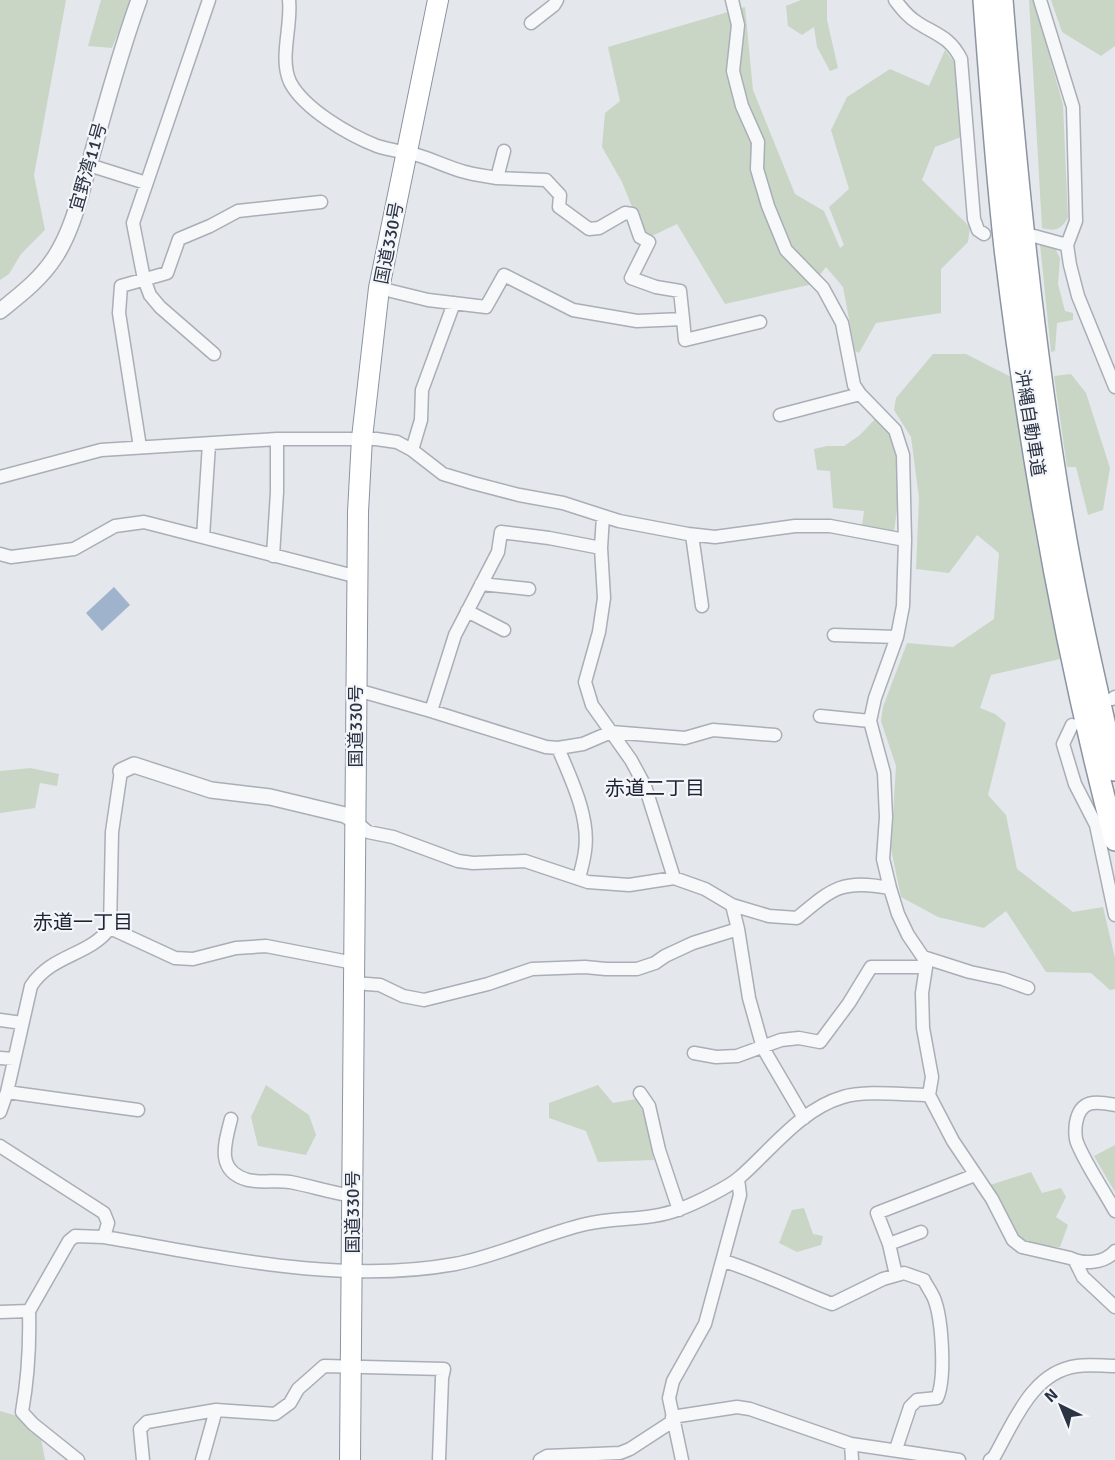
<svg xmlns="http://www.w3.org/2000/svg" width="1115" height="1460" font-family="Signika,'Noto Sans JP',sans-serif">
<style>
.green{fill:#c9d6c5}
.water{fill:#9fb4cc}
.lines{fill:none;stroke-linecap:round;stroke-linejoin:round}
.minor-casing{stroke:#a9aeb7;stroke-width:15}
.tertiary-casing{stroke:#a9aeb7;stroke-width:18}
.trunk-casing{stroke:#8b94a3;stroke-width:22}
.motorway-casing{stroke:#8b94a3;stroke-width:24}
.minor{stroke:#f7f8fa;stroke-width:12}
.tertiary{stroke:#f7f8fa;stroke-width:15}
.trunk{stroke:#fff;stroke-width:20}
.motorway{stroke:#fff;stroke-width:21}
.labels{text-anchor:middle;dominant-baseline:central;stroke-width:4.5;stroke-linejoin:round;paint-order:stroke}
.street-label{font-size:18px;fill:#2b3445;stroke:#f4f6f9}
.neighbourhood-label{font-size:20px;fill:#1d2536;stroke:#f4f6f9}
</style>
<rect width="100%" height="100%" fill="#e4e7ec"/>
<path class="green" d="M 0,0 L 66,0 L 34,175 L 45,230 L 21,254 L 9,274 L 0,280 Z
M 101,0 L 131,0 L 112,48 L 88,46 Z
M 801,0 L 827,0 L 827,20 L 838,68 L 830,71 L 817,47 L 814,27 L 802,35 L 788,26 L 786,6 Z
M 1029,0 L 1034,0 L 1063,105 L 1068,218 C 1061,229 1056,232 1042,228 Z
M 1051,0 L 1115,0 L 1115,46 L 1101,56 L 1062,32 Z
M 745,7 L 753,90 L 795,194 L 824,211 L 840,248 L 844,245 L 829,207 L 849,189 L 831,130 L 847,97 L 890,69 L 929,86 L 945,50 L 958,67 L 961,137 L 935,147 L 922,180 L 970,227 L 968,242 L 941,269 L 941,313 L 876,323 L 859,353 L 855,351 L 843,287 L 826,267 L 813,284 L 725,304 L 677,224 L 650,237 L 643,234 L 622,182 L 602,147 L 605,113 L 620,101 L 608,47 Z
M 1040,244 L 1055,248 L 1060,258 L 1058,284 L 1065,311 L 1073,313 L 1073,320 L 1057,323 L 1055,351 L 1051,352 Z
M 933,354 L 966,354 L 1013,378 L 1035,532 L 1060,659 L 991,675 L 980,708 L 995,714 L 1006,723 L 988,795 L 1006,815 L 1017,869 L 1073,912 L 1103,907 L 1115,958 L 1115,989 L 1110,990 L 1091,973 L 1046,972 L 1006,911 L 984,928 L 938,917 L 901,897 L 891,849 L 896,766 L 881,721 L 883,707 L 907,643 L 953,647 L 994,619 L 999,553 L 977,535 L 949,573 L 916,569 L 919,498 L 911,437 L 894,410 L 896,398 Z
M 1071,374 L 1086,393 L 1110,468 L 1103,510 L 1088,515 L 1076,467 L 1067,467 L 1054,376 Z
M 877,417 C 882,423 889,429 892,436 C 905,461 898,504 894,531 L 886,534 L 862,526 L 864,511 L 833,508 L 830,471 L 817,470 L 814,449 L 827,446 L 844,446 L 860,435 Z
M 30,768 L 59,774 L 57,786 L 40,783 L 35,808 L 0,813 L 0,771 Z
M 266,1085 L 309,1115 L 316,1135 L 306,1155 L 258,1146 L 251,1117 Z
M 598,1085 L 613,1103 L 636,1099 L 646,1116 L 654,1160 L 598,1162 L 586,1131 L 549,1118 L 549,1103 Z
M 1115,1145 L 1115,1192 L 1094,1156 Z
M 1031,1172 L 1042,1193 L 1061,1188 L 1066,1197 L 1056,1217 L 1068,1225 L 1060,1247 C 1049,1246 1036,1247 1026,1242 C 1012,1235 999,1200 990,1185 Z
M 804,1208 L 813,1234 L 823,1236 L 821,1245 L 797,1252 L 779,1243 L 792,1210 Z
M 0,1411 L 17,1416 L 41,1438 L 45,1460 L 0,1460 Z"/>
<path class="water" d="M 114,587 L 130,605 L 102,631 L 86,613 Z"/>
<g class="lines">
<defs>
<path id="minor" d="M 209,0 L 133,223 L 144,279 L 150,295 L 160,307 L 214,354
M 289,0 C 292,26 279,58 290,82 C 304,109 349,135 377,146 C 390,150 404,152 417,155 C 434,160 449,168 465,172 C 475,175 486,176 497,178 L 504,151
M 732,0 L 738,25 L 733,71 L 742,106 L 758,142 L 757,169 L 768,206 L 786,250 L 823,288 L 842,323 L 854,385 L 860,394 L 895,430 L 903,455 L 905,540 L 903,606 L 897,637 L 875,698 L 870,721 L 884,773 L 886,817 L 883,859 L 890,888 L 898,914 L 908,935 L 923,957 L 926,967 L 922,993 L 923,1028 L 932,1077 L 929,1095 L 953,1141 L 992,1199 L 1013,1240 L 1022,1247 L 1070,1258 C 1084,1265 1105,1263 1115,1251
M 895,0 C 902,9 908,17 918,23 C 937,35 950,37 961,59 L 974,219 L 978,230 L 984,234
M 1040,0 L 1073,107 L 1076,221 L 1067,245 L 1070,265 L 1078,296 L 1115,387
M 531,23 L 554,5 L 557,0
M 89,165 L 146,183
M 497,178 L 546,180 L 560,195 L 559,207 L 589,229 L 599,228 L 625,213 L 632,214 L 640,237 L 649,242 L 631,278 L 656,287 L 680,291 L 683,319
M 1034,236 L 1067,245
M 379,288 L 428,300 L 486,307 L 504,275 L 573,310 L 637,321 L 683,319 L 685,340 L 760,322
M 780,415 L 860,394
M 140,447 L 119,313 L 121,286 L 167,273 L 179,239 L 210,226 L 238,211 L 321,202
M 412,450 L 421,420 L 422,390 L 454,303
M 0,477 L 101,450 L 277,439 L 376,439 L 397,442 L 412,450 L 443,474 L 473,483 L 519,495 L 563,503 L 619,521 L 688,534 L 715,537 L 795,526 L 830,526 L 905,540
M 603,516 L 601,548 L 604,598 L 599,632 L 585,682 L 592,705 L 631,760 L 645,786 L 674,878
M 692,535 L 702,606
M 203,537 L 209,444
M 0,554 L 11,557 L 74,549 L 115,526 L 144,522 L 358,577
M 273,556 L 277,492 L 277,439
M 481,584 L 529,589
M 467,611 L 504,630
M 834,635 L 897,637
M 357,690 L 431,711 L 546,747 L 558,748 L 583,744 L 611,732 L 685,738 L 713,730 L 775,735
M 1112,699 L 1115,697
M 431,711 L 455,635 L 498,552 L 501,532 L 549,538 L 601,548
M 820,716 L 870,721
M 1072,725 L 1063,744 L 1075,784 L 1096,825 L 1115,915
M 558,748 C 571,779 590,817 585,851 C 584,860 581,870 579,878
M 356,822 L 368,832 L 393,837 L 458,861 L 473,863 L 525,861 L 588,882 L 629,885 L 674,878 L 705,889 L 732,905 L 769,916 L 797,918 C 833,888 842,879 890,888
M 732,905 L 738,929 L 749,998 L 763,1048 L 804,1118
M 110,928 L 175,958 L 193,959 L 236,948 L 266,946 L 354,963
M 923,957 L 970,972 L 1003,979 L 1028,988
M 354,983 L 380,985 L 403,996 L 424,1000 L 488,984 L 532,969 L 585,967 L 606,969 L 637,969 L 655,963 L 665,956 L 693,943 L 738,929
M 0,1020 L 22,1023
M 694,1053 L 716,1057 L 737,1056 L 781,1040 L 799,1038 L 820,1042 L 849,1003 L 871,967 L 926,967
M 0,1058 L 14,1059
M 7,1092 L 138,1110
M 640,1093 L 649,1106 L 659,1150 L 679,1210
M 1115,1105 C 1096,1101 1080,1099 1076,1123 C 1075,1130 1075,1139 1078,1145 C 1088,1168 1103,1189 1115,1211
M 0,1112 L 7,1092 L 31,986 C 52,954 89,956 110,928 L 112,832 L 121,771
M 231,1119 C 225,1143 215,1171 248,1180 C 261,1183 276,1180 290,1182 C 311,1186 332,1193 353,1196
M 0,1146 L 104,1213 L 108,1223 L 104,1237
M 889,1244 L 921,1232
M 724,1261 C 761,1273 796,1290 832,1304 L 883,1279 L 904,1273 L 924,1280 C 927,1287 933,1294 935,1301 C 942,1321 946,1379 937,1398 L 917,1400 L 910,1407 L 896,1449
M 1075,1261 L 1083,1277 L 1115,1307
M 896,1275 L 889,1244 L 877,1213 L 975,1175
M 29,1311 C 30,1346 28,1378 22,1412 L 33,1424 L 78,1460
M 0,1312 L 29,1311 L 69,1241 L 75,1236 L 104,1237 C 217,1256 341,1285 455,1264 C 498,1256 543,1234 586,1224 C 616,1217 650,1221 680,1209 C 694,1204 729,1187 740,1177 C 771,1150 801,1109 843,1097 C 865,1090 905,1095 929,1095
M 672,1417 L 737,1407 L 750,1409 L 851,1444 L 959,1460
M 851,1444 L 852,1460
M 143,1460 L 140,1429 L 147,1422 L 216,1410 L 275,1414 L 290,1403 L 298,1389 L 324,1366 L 444,1369 L 442,1378 L 439,1460
M 202,1460 L 216,1410
M 540,1460 L 547,1456 L 620,1453 L 630,1449 L 673,1421
M 682,1460 L 669,1398 L 673,1381 L 705,1324 L 740,1195 L 738,1179
M 990,1460 L 994,1457 C 1014,1422 1032,1372 1077,1366 C 1089,1364 1103,1366 1115,1366"/>
<path id="tertiary" d="M 0,311 C 20,295 41,279 55,257 C 74,228 81,191 91,158 C 106,105 120,52 139,0
M 121,771 L 134,765 L 211,790 L 270,797 L 345,815 L 356,822"/>
<path id="trunk" d="M 350,1460 L 358,512 L 362,438 L 379,288 L 438,0"/>
<path id="motorway" d="M 984,0 C 990,83 996,166 1005,248 C 1029,447 1064,646 1115,840
M 1002,0 C 1016,173 1033,346 1062,517 C 1076,602 1096,686 1115,770"/>
</defs>
<use href="#minor" class="minor-casing"/>
<use href="#tertiary" class="tertiary-casing"/>
<use href="#trunk" class="trunk-casing"/>
<use href="#motorway" class="motorway-casing"/>
<use href="#minor" class="minor"/>
<use href="#tertiary" class="tertiary"/>
<use href="#trunk" class="trunk"/>
<use href="#motorway" class="motorway"/>
</g>
<g class="labels">
<g class="street-label">
<text transform="translate(88 167) rotate(-74)">宜野湾11号</text>
<text transform="translate(389 243) rotate(-79)">国道330号</text>
<text transform="translate(1030 423) rotate(81)">沖縄自動車道</text>
<text transform="translate(356 726) rotate(-90)">国道330号</text>
<text transform="translate(353 1212) rotate(-90)">国道330号</text>
</g>
<g class="neighbourhood-label">
<text x="655" y="788">赤道二丁目</text>
<text x="83" y="922">赤道一丁目</text>
</g>
</g>
<g transform="translate(1061 1406) rotate(317)" stroke="#f4f6f9" stroke-width="4.5" paint-order="stroke">
<path d="M0-4.5L10 22L0 15L-10 22Z" fill="#2b3445"/>
<text y="-9" font-size="16" font-weight="bold" text-anchor="middle" fill="#2b3445">N</text>
</g>
</svg>
